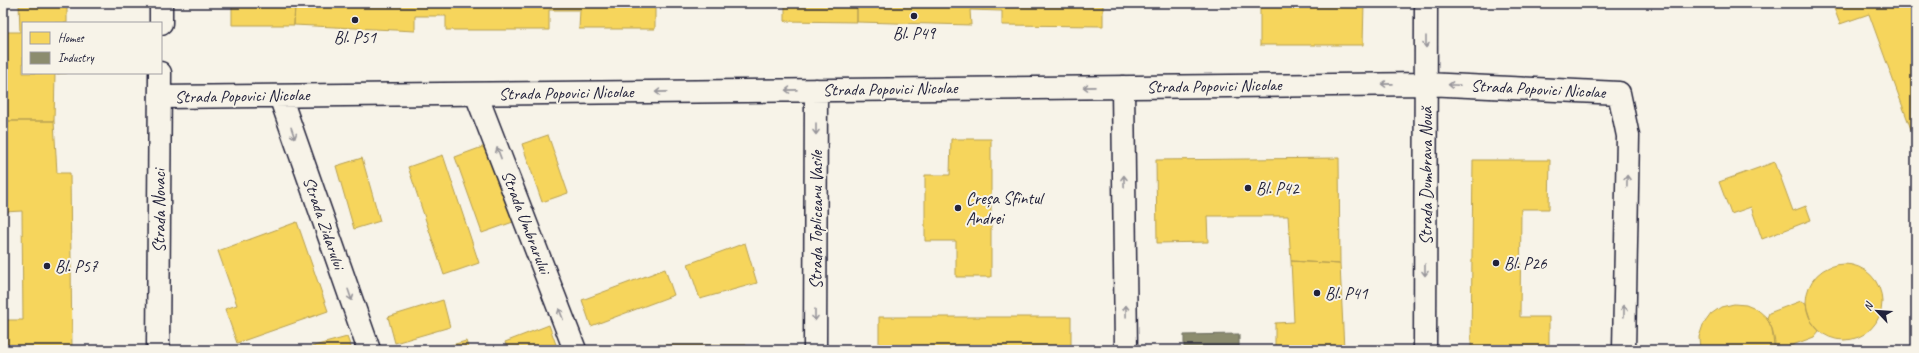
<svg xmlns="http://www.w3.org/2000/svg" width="1919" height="353" font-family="Caveat,sans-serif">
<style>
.homes{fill:#f6d55c;stroke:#b69f52}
.industry{fill:#8c8c6e;stroke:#6c6c5f}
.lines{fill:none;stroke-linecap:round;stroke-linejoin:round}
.street-casing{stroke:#22223b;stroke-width:25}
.secondary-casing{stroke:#22223b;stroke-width:25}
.street{stroke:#f7f3e8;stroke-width:22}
.secondary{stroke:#f7f3e8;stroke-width:22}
.oneway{stroke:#97959a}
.poi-dot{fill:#22223b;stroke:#f7f3e8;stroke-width:1.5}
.labels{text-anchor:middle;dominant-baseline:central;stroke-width:4;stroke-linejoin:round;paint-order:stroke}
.poi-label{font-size:17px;fill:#22223b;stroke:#f7f3e8;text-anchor:start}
.street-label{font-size:17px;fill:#22223b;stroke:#f7f3e8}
</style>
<rect width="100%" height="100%" fill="#f7f3e8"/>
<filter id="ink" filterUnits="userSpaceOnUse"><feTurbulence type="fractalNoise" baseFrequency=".025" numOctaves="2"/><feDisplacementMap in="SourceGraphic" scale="8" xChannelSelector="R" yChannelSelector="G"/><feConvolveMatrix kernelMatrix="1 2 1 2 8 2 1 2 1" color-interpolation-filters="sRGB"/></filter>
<g filter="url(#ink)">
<path class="homes" d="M 19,3 L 67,3 L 67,23 L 23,23 L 23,73 L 67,73 L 55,74 L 54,121 L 3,121 L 3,32 L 20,32 Z
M 232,3 L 295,3 L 294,25 L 232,25 Z
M 295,3 L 655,3 L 655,29 L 579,29 L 580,10 L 549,10 L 549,30 L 446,30 L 446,16 L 415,16 L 415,31 L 294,25 Z
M 785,3 L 857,3 L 857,22 L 785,21 Z
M 857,3 L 1103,3 L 1103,26 L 1002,25 L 1002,11 L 970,10 L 971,25 L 857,22 Z
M 1260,3 L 1364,3 L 1363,45 L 1260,45 Z
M 1832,3 L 1916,3 L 1916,130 L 1912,132 L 1869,14 L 1840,24 Z
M 3,121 L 54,121 L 57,173 L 70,173 L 72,350 L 3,350 L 3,320 L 23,320 L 22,211 L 4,212 Z
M 548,135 L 568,193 L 542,202 L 522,144 Z
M 951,139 L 991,139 L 991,277 L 956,277 L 956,241 L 925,241 L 925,175 L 950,175 Z
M 485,146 L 513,222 L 482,233 L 455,157 Z
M 443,155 L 479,263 L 444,275 L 408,167 Z
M 362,158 L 380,221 L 354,229 L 336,166 Z
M 1339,158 L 1340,264 L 1291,261 L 1288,216 L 1207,216 L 1208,242 L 1157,243 L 1156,160 Z
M 1473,160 L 1550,160 L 1549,209 L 1521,209 L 1520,317 L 1549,317 L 1549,350 L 1471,350 Z
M 1775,162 L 1793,211 L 1806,206 L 1811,220 L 1762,239 L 1751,207 L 1731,214 L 1719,182 Z
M 297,222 L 328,311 L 237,343 L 225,309 L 237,305 L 218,251 Z
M 745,243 L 757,283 L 700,299 L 688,264 Z
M 1291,261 L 1340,264 L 1344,350 L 1275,350 L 1275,323 L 1294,322 Z
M1806 302a38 38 0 1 1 76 0a38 38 0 1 1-76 0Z
M 665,269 L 674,295 L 591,326 L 582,300 Z
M 443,300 L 450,327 L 395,343 L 388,317 Z
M 1801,301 L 1806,303 L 1807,309 L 1811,321 L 1819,331 L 1814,337 L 1782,349 L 1774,346 L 1772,329 L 1767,318 L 1769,313 Z
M 1734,304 L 1746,305 L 1758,310 L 1767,318 L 1772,329 L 1775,342 L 1774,350 L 1700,350 L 1699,337 L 1703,325 L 1711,314 L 1721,307 Z
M 879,317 L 1071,317 L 1071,350 L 879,350 Z
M 549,325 L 558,350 L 508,350 L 505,342 Z
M 347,337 L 352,350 L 315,350 L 314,346 Z
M 466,341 L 469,350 L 434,350 Z
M 642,345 L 746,345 L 746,350 L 642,350 Z
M 314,346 L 315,350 L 303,350 Z"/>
<path class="industry" d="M 1239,334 L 1239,350 L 1184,350 L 1184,335 Z"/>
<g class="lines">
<defs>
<path id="street" d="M 1123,87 L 1126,350
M 476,94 L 575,350
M 280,96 L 369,350
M 160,97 L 1426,84 L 1619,93 L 1628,136 L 1624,350
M 815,350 L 816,90
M 1425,350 L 1426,3"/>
<path id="secondary" d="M 161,23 L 161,3
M 158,350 L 160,73"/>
</defs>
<use href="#street" class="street-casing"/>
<use href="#secondary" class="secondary-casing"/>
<use href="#street" class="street"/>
<use href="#secondary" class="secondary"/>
</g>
<defs><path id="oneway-shaft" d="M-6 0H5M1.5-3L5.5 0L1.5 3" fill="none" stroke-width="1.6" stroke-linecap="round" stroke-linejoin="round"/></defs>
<g class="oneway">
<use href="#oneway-shaft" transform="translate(1426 42) rotate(90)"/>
<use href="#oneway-shaft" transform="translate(1387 84) rotate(179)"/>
<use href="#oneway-shaft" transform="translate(1454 85) rotate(-177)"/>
<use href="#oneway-shaft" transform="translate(1089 87) rotate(179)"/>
<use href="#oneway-shaft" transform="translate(791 90) rotate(179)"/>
<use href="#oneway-shaft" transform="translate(661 92) rotate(179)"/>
<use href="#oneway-shaft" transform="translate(816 129) rotate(90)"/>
<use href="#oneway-shaft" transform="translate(293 133) rotate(71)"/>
<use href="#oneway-shaft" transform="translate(499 153) rotate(-111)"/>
<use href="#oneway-shaft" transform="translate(1124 181) rotate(-91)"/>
<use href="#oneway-shaft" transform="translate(1627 181) rotate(-89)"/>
<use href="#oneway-shaft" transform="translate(1425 270) rotate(90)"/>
<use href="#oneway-shaft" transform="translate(350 295) rotate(71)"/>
<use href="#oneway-shaft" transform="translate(1126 311) rotate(-91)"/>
<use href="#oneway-shaft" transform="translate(1624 311) rotate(-89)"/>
<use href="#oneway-shaft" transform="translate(561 314) rotate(-111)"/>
<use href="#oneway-shaft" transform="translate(815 315) rotate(90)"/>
</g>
</g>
<g class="poi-dot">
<circle cx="914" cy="16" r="4"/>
<circle cx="355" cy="20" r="4"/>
<circle cx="1248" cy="188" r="4"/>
<circle cx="958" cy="208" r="4"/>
<circle cx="1496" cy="263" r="4"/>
<circle cx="47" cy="266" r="4"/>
<circle cx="1317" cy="293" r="4"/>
</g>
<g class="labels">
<g class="poi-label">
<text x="914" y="33" text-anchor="middle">Bl. P49</text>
<text x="355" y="37" text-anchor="middle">Bl. P51</text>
<text x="1256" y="188">Bl. P42</text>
<text x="966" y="198">Creșa Sfîntul<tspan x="966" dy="20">Andrei</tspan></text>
<text x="1504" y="263">Bl. P26</text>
<text x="55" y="266">Bl. P57</text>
<text x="1325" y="293">Bl. P41</text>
</g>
<g class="street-label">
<text transform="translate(1214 86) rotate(-1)">Strada Popovici Nicolae</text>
<text transform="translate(890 89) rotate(-1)">Strada Popovici Nicolae</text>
<text transform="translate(1538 89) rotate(3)">Strada Popovici Nicolae</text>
<text transform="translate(566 93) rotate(-1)">Strada Popovici Nicolae</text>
<text transform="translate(242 96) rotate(-1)">Strada Popovici Nicolae</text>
<text transform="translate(1426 176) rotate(-90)">Strada Dumbrava Nouă</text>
<text transform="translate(159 211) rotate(-90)">Strada Novaci</text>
<text transform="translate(816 220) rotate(-90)">Strada Topliceanu Vasile</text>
<text transform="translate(526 222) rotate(69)">Strada Umbrarului</text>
<text transform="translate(324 223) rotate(71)">Strada Zidarului</text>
</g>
</g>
<rect width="1919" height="353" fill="none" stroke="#f7f3e8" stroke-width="16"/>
<rect x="8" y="8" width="1903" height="337" fill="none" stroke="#22223b" stroke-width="1.5" filter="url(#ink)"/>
<rect x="22" y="22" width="140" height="52" fill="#f7f3e8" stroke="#a29fa3"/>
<rect x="30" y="32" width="20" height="12" fill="#f6d55c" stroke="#a29fa3"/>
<text x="58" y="42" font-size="12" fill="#22223b">Homes</text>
<rect x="30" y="52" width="20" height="12" fill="#8c8c6e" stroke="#a29fa3"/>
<text x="58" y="62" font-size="12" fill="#22223b">Industry</text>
<g transform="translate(1877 311) rotate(295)" stroke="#f7f3e8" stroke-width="3" paint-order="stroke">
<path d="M0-3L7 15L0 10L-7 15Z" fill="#22223b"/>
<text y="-6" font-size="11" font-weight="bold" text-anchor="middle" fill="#22223b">N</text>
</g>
</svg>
